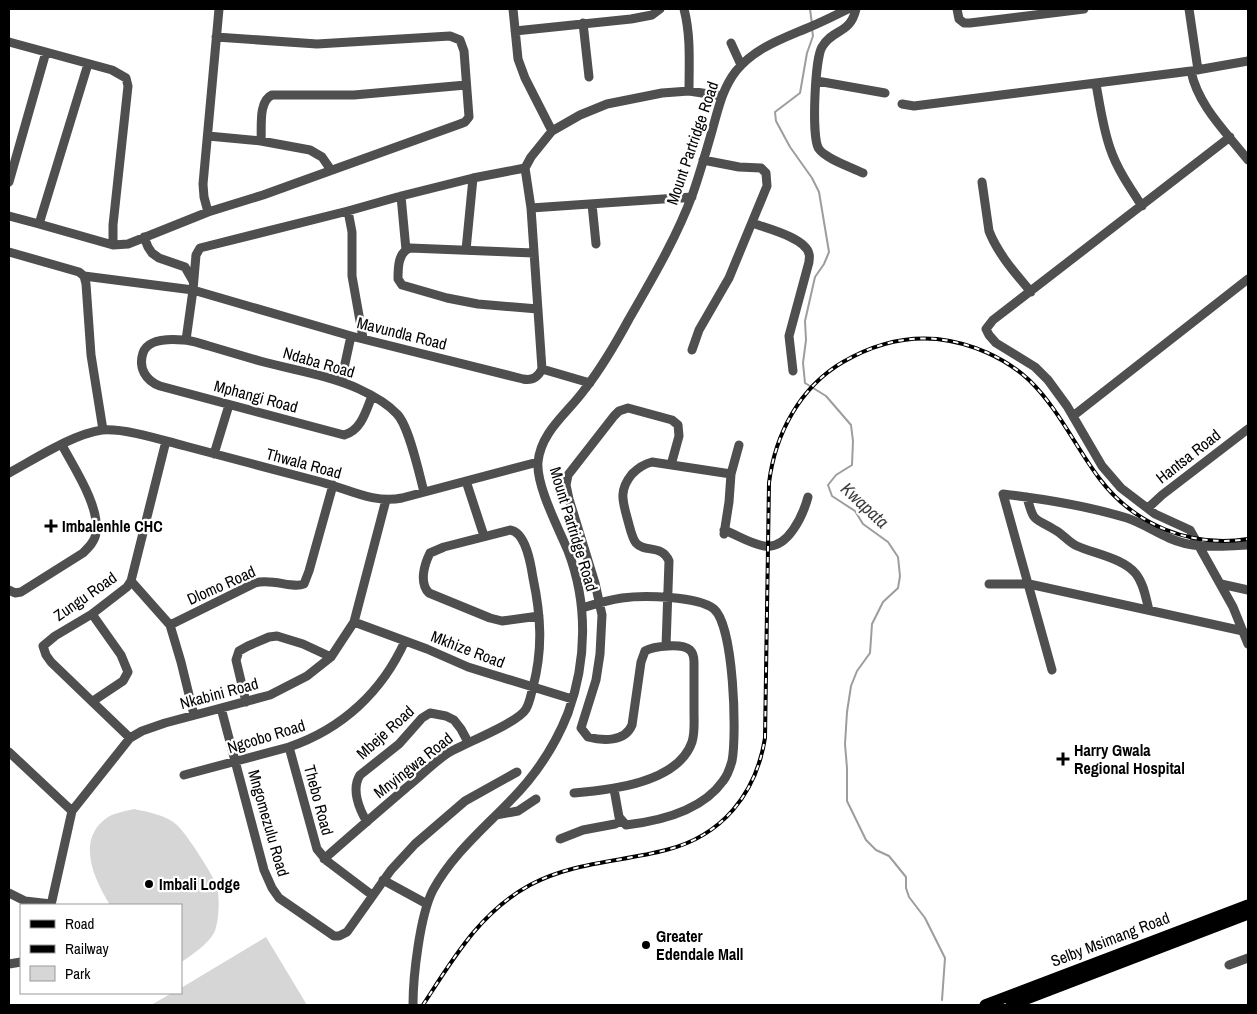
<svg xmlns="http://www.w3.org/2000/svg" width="1257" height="1014" font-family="'Archivo Narrow',sans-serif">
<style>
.green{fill:#d6d6d6}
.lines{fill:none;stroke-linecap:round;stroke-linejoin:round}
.stream{stroke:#9d9d9d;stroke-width:2}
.minor{stroke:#4f4f4f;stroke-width:9}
.major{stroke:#000;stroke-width:11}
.rail-casing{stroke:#000;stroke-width:4}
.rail{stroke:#fff;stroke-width:2;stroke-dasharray:5.5;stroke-linecap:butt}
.poi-dot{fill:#000;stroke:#fff;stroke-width:2}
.labels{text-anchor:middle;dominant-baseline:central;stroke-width:4.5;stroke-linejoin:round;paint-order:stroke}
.street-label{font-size:16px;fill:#000;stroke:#fff}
.poi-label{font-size:16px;font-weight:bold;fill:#000;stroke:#fff;text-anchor:start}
.water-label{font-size:18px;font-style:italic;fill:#3e3e3e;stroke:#fff}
</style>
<rect width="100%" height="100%" fill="#fff"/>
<path class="green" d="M 134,809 C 148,812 166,815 177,825 C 186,833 214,876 217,887 C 220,898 219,923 214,933 C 207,945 194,953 183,961 L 181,961 L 181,905 L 110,905 C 94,879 75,839 108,817 C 115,813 126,811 134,809 Z
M 266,937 L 307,1005 L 151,1005 L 172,993 L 181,993 L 181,988 Z"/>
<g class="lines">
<path class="stream" d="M 810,9 L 812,24
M 812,29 L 813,36 L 807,53 L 800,93 L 775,112 L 776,121 L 790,147 L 812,178 L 819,192 L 829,252 L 824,264 L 815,277 L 805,321 L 806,340 L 803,363 L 805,383 L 826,396 L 851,425 L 853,441 L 852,465 L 836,475 L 828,485 L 832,496 L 855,511 L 863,524 L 888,542 L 898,557 L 900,576 L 898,588 L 883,602 L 872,624 L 870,653 L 857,671 L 851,686 L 847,712 L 845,744 L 847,768 L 847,801 L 866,840 L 876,850 L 889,856 L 906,877 L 906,888 L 909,897 L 925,918 L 945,958 L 942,1000"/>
<path class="minor" d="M 513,9 L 518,59 L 525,78 L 552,131
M 684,9 C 691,36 689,63 689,91
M 856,9 C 850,35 833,28 822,47 C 815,58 811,139 819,149 C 826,159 851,167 863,173
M 957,9 L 959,19 L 964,23 L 970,23 L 1084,9
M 1189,9 L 1198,70
M 583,23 L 589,77
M 515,31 L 631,19 L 652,15 L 660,9
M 9,42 L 112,70 L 126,78 L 128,86 L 113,225 L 113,245
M 731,43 L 741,65
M 88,64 L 39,224 L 113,245 L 128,244 L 208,212 L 263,195 L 460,124 L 465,122 L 469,117 L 464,51 L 460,40 L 450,36 L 317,44 L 216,37
M 1191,71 C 1198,106 1227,133 1248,160
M 817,81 L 885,93
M 1096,84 C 1100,106 1103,128 1110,148 C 1117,169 1130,188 1142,206
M 902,104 L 914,106 L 1191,71 L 1248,61
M 208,136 L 261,141 L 310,150 L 322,157 L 331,170
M 1230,137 L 993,320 L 986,329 L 989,335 L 996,343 L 1035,367 L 1048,380 L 1067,406 L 1102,466 L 1121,488 L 1155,514 L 1190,530 L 1233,607 L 1248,644
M 261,141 C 262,128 258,101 272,95 L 354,95 L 466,85
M 9,182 L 46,52
M 982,182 L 989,231 C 998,254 1015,273 1031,292
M 401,196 L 406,250
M 592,204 L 596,244
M 531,208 L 692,197
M 348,211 L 352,232 L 352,276 L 363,338
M 208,212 L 204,197 L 203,184 L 219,9
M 9,216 L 39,224
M 752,223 C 766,228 806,238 809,254 C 810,256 809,259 809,262 L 789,336 L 793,371
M 144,237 L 148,247 L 152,253 L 159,258 L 185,267 L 193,281
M 466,250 L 473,178
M 9,252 L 79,272 L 84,276 L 86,284 L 91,355 L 103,430
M 534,253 L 410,248 C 398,252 398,268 398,279 L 402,285 L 447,298 L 478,304 L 538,309
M 84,276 L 193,290 L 351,336 L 523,379 C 533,381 538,377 542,369 L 531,208 L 525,168 L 531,157 L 552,131 L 580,115 L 607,104 L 662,93 L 689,91 L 722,96
M 186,340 L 193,290 L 196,255 L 200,248 L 348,211 L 401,196 L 473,178 L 525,168
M 692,350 L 699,330 L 729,278 L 767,186 L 766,173 L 761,168 L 739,167 L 703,160
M 542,369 L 590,383
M 341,382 L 351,336
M 372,396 C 366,411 361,431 344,435 L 160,386 C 146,381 138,368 143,353 C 148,338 171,339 183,340 C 192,340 201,344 209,346 C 226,351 243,356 260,361 C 293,370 328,375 359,389 C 372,395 387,403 397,414 C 409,426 419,473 424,492
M 1073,416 L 1248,279
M 214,454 L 229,405
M 9,473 C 35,459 73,434 102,430 C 125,428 162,440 185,446 C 230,458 276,470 321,482 C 348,489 374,504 402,498 L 538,462
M 466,481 L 484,536
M 1027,497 C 1034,524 1034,517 1055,530 C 1063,534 1068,542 1077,546 C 1095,554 1123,558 1136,574 C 1144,584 1146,599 1149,610
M 1148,508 L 1162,495 L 1248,429
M 724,530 C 737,535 751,544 764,546 C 788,550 803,515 808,497
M 724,534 L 729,502 L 731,474 L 739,445
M 131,581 L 170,625 L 181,662 L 194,715
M 989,584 L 1029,584 L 1243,631
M 1221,584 L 1248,590
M 9,590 L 15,593 L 21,592 L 83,553 C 89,547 95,541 96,533 C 100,506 74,468 62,445
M 582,608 C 595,604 608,600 622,598 C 643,595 698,596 714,609 C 734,626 737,735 732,761 C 730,768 728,775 723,781 C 702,811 660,821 626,825 L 619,817 L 614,789
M 92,614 L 121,655 L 128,672 L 123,681 L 93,701
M 354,622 L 427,649 L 468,667 L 572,699
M 170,625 L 255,583 C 272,578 293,589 304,584 L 309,571 L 333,485
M 666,646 L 669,561 C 662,544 645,553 636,543 C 632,538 630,528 628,521 C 623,502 618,491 632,474 C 638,468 644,464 652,462 L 731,474
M 1052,670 L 1003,494 C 1045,499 1087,506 1127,518 C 1142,523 1155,532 1169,538 C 1196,550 1220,546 1248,545
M 246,702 L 236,660 L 239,651 L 248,646 L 269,637 L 277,636 L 303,644 L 331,657
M 221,708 L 264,870 L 272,888 L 279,898 L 334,936 L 339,936 L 347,932 L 391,870 L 415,844 L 465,801 L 517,772
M 130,738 L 51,662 L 46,655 L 43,646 L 55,636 L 92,614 L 127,587 L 131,581 L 166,441
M 289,747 L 317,849 L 327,861 L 372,895
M 9,752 L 72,811
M 184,775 L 289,747 C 342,729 382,692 405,641
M 574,793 C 610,790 678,783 692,742 C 695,733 694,722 694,712 C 694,695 694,678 694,662 C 694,658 693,653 690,650 C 682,643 654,646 645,651 L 641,662 L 632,725 C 625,742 603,741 588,737 L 581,728 L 596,680 L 600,654 L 602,615 L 595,583 L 569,499 L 566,485 L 568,475 L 614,416 L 619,411 L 628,408 L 672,420 L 678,425 L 679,436 L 671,465
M 496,815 L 518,811 L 536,799
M 367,822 C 359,809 351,789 360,775 L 399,744 L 422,718 L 430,713 L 446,716 L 454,720 L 461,729 L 468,742
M 560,839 L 583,830 L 615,824 L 621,821
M 324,859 C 351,835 379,811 407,787 C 421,776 433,763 448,753 C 465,743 518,723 526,709 C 530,702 531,694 533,687 C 543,649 541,616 533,578 C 531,565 526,532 510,530 L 444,547 L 430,553 C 424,565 419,583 429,593 L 490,618 L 502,621 L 539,616
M 383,880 L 427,904
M 9,893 L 25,901 L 51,904
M 51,905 L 72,811 L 130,738 L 142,731 L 165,723 L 270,695 L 307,676 L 331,657 L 354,622 L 386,500
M 9,964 L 21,962
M 1229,965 L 1248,958
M 413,1005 C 413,976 420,915 433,890 C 452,855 483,829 510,801 C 535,776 555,746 568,713 C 587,661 588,603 568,551 C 559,529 536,486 538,462 C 541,431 568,413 585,389 C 602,367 616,343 629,319 C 652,279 677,237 693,193 C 700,173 706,152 712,131 C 718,110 722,89 736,71 C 754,49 779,40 805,29 C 820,23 834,16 848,9"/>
<path class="major" d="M 985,1005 L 1248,905
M 1011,1005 L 1248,914"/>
<defs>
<path id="rail" d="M 423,1005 C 453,959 480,912 530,885 C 573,862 620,862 666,850 C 722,836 756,794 765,738 L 769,483 C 775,434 800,387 843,362 C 872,345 904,336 937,339 C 971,343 1004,357 1029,380 C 1058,408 1075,446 1099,478 C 1134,525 1191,548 1248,539"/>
</defs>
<use href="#rail" class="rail-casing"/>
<use href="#rail" class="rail"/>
</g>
<g class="poi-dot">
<path d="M48.5 518.5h5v5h5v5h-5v5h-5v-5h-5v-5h5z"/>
<path d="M1060.5 751.5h5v5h5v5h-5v5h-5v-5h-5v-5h5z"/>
<circle cx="149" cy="884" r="5"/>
<circle cx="646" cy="945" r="5"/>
</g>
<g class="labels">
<g class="street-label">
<text transform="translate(692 143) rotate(-71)">Mount Partridge Road</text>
<text transform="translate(402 333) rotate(14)">Mavundla Road</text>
<text transform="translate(319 362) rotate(16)">Ndaba Road</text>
<text transform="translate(256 396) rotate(15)">Mphangi Road</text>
<text transform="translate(1188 456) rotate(-38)">Hantsa Road</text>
<text transform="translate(304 463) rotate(15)">Thwala Road</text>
<text transform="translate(574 529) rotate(73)">Mount Partridge Road</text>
<text transform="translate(221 585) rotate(-24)">Dlomo Road</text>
<text transform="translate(85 596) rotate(-35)">Zungu Road</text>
<text transform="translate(468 649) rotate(21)">Mkhize Road</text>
<text transform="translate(219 693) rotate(-15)">Nkabini Road</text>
<text transform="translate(385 732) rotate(-42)">Mbeje Road</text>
<text transform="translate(266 736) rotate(-17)">Ngcobo Road</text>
<text transform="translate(413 765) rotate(-38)">Mnyingwa Road</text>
<text transform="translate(319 800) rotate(75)">Thebo Road</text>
<text transform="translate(269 823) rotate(74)">Mngomezulu Road</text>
<text transform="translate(1110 939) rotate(-21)">Selby Msimang Road</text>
</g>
<g class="poi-label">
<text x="62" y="526">Imbalenhle CHC</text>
<text x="1074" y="750">Harry Gwala<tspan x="1074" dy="18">Regional Hospital</tspan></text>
<text x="159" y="884">Imbali Lodge</text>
<text x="656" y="936">Greater<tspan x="656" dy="18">Edendale Mall</tspan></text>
</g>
<g class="water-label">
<text transform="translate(865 505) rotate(43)">Kwapata</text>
</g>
</g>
<rect width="1257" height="1014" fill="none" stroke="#000000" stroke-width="20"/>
<rect x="20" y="904" width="162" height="90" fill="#ffffff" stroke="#999999"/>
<rect x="30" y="920" width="25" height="8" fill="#000000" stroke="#999999"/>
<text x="65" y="929" font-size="15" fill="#000000">Road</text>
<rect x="30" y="945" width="25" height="8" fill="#000000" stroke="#999999"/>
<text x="65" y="954" font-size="15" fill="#000000">Railway</text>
<rect x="30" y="966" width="25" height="15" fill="#d6d6d6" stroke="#999999"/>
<text x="65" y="979" font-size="15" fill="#000000">Park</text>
</svg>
